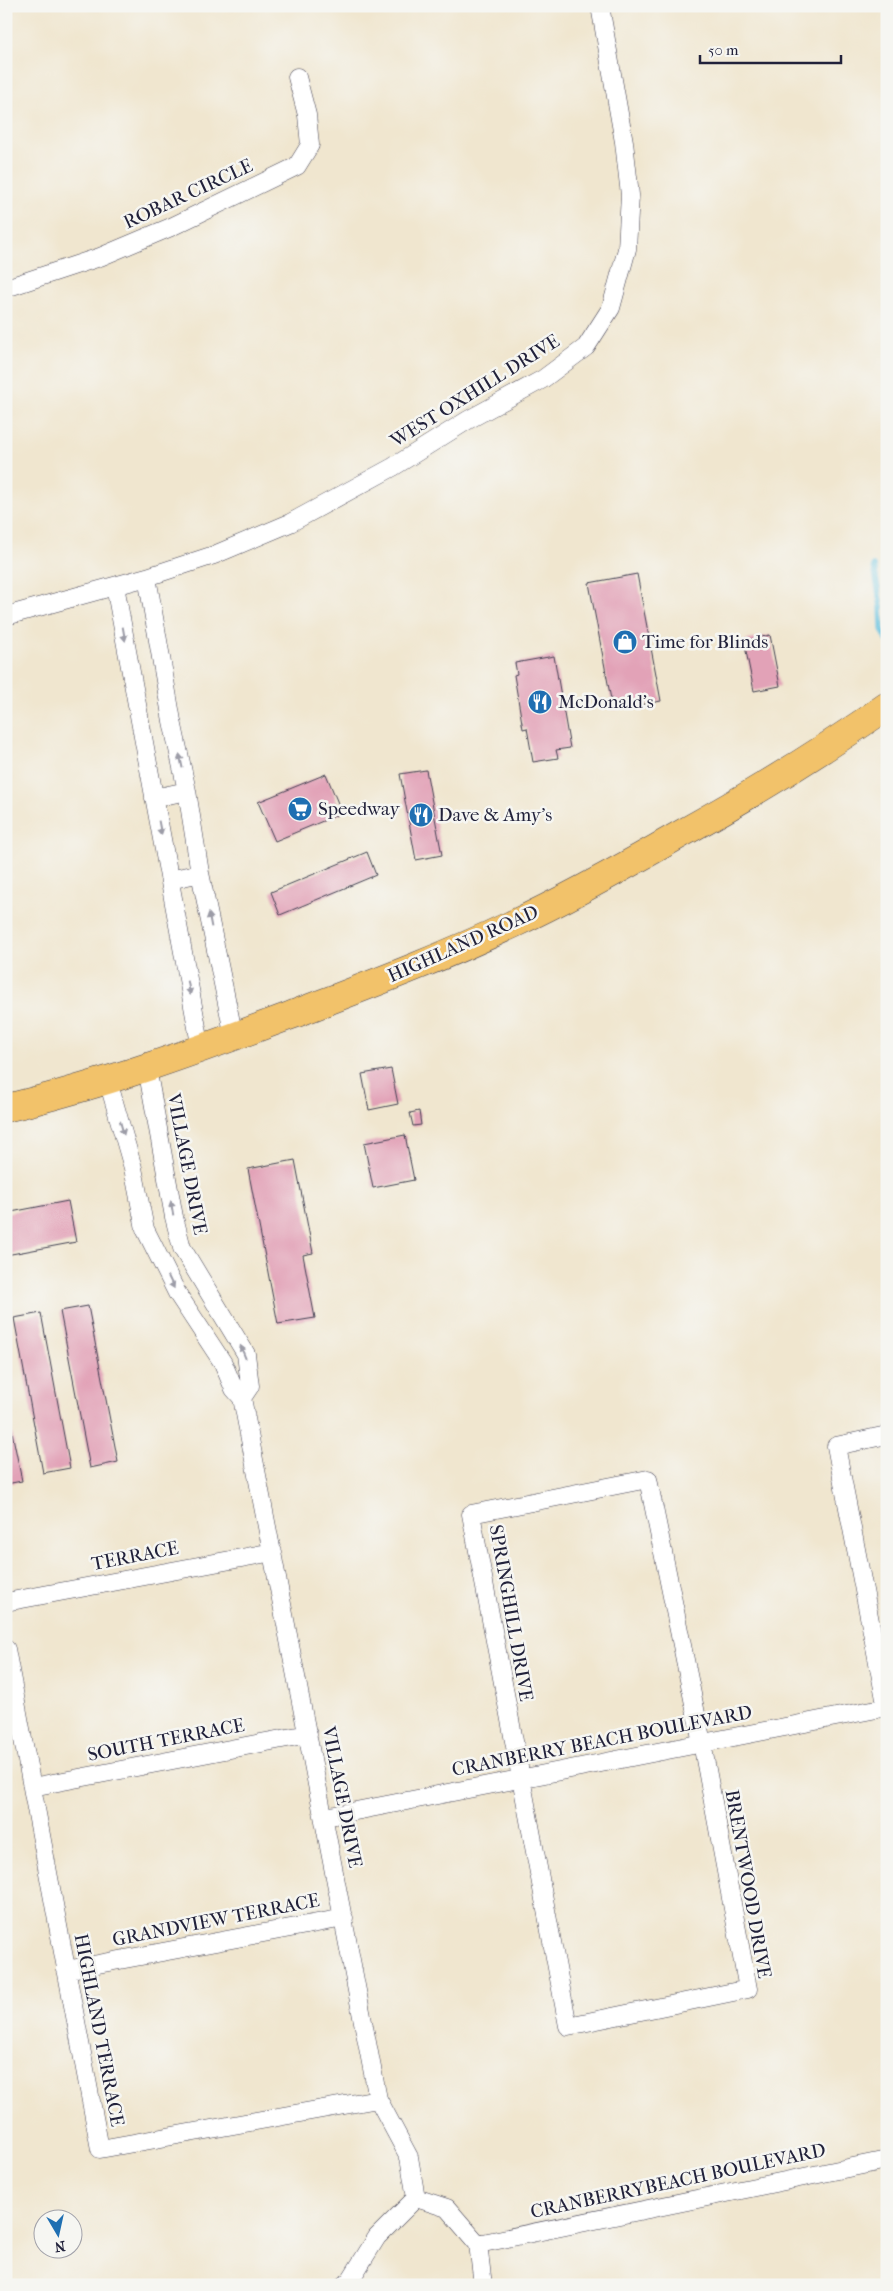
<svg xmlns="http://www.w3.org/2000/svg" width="893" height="2291" font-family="'IM FELL French Canon',serif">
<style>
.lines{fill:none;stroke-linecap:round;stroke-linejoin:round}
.stream{stroke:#60c0de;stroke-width:5.5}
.building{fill:#e2a2b7}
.street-casing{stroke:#413f51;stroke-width:19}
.highway-casing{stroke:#413f51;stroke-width:29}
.street{stroke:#fff;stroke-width:18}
.highway{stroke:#f2c26a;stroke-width:28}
.oneway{fill:#9c9ca7}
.labels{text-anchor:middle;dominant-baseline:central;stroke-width:5;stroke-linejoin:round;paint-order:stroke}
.street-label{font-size:19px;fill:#22223b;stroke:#f6f6f2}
.poi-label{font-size:19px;fill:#22223b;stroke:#f6f6f2;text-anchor:start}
</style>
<rect width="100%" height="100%" fill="#f6f6f2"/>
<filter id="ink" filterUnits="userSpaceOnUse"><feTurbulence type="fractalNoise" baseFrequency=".02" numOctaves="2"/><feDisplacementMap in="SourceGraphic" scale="10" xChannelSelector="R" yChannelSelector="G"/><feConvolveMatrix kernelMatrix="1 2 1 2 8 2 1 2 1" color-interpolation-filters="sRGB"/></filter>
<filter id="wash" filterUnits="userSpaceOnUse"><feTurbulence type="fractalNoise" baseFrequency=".0096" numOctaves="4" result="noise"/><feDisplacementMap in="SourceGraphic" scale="20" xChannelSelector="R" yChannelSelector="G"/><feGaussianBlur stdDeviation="1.12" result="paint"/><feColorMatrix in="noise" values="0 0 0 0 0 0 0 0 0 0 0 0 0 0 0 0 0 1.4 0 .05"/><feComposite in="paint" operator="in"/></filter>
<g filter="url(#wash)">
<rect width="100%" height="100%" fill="#f0e6cf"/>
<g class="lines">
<path class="stream" d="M 874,566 L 881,607 L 882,629 L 887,640"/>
</g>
<g id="blocks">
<path class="building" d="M 637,574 L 661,701 L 613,710 L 589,583 Z
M 770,635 L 780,686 L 754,691 L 744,641 Z
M 554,656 L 570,748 L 556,750 L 558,758 L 533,762 L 527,728 L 523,729 L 514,675 L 517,674 L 515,663 Z
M 426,770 L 442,855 L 416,860 L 400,774 Z
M 326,774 L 342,813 L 275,841 L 258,802 Z
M 367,852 L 376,875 L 280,915 L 271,892 Z
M 391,1069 L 398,1104 L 369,1110 L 362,1074 Z
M 419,1111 L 421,1125 L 413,1126 L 410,1113 Z
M 405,1135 L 414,1180 L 373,1188 L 364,1143 Z
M 295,1160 L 313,1253 L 303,1255 L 315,1318 L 278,1324 L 248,1169 Z
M 68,1201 L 76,1242 L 6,1255 L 6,1213 Z
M 88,1306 L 118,1462 L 90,1468 L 60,1311 Z
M 41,1313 L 70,1468 L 43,1473 L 14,1318 Z
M 6,1403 L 22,1481 L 6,1484 Z"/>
</g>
</g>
<g filter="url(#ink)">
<use href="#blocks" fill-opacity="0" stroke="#413f51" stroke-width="1"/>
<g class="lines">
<defs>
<path id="street" d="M 6,288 L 100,257 L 171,227 L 297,166 L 310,145 L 307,115 L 297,77
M 147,577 L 172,721 L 187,791 L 200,873 L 234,1037
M 115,586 L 201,1049
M 6,616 L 147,577 L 214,555 L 290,523 L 393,467 L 468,420 L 543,379 L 586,347 L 611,308 L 627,249 L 630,195 L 624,142 L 600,6
M 154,798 L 187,791
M 170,880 L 200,873
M 147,1068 L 174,1217 L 182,1248 L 246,1354 L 250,1386 L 242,1398
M 108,1081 L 133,1168 L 145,1229 L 177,1293 L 223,1363 L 234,1389 L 242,1398 L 378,2099 L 409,2157 L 416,2198
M 887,1435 L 836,1446 L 887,1709
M 648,1479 L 702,1743 L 748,1989 L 568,2026 L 471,1514 Z
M 6,1602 L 273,1552
M 6,1649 L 100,2149 L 378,2099
M 32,1787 L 308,1734
M 325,1817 L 887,1707
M 66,1970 L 344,1918
M 416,2198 L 447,2208 L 478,2244 L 483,2285
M 478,2244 L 887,2160
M 344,2285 L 349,2282 L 377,2237 L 416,2198"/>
<path id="highway" d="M 6,1108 C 103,1085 196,1051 289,1016 C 364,987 439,959 511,925 C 569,898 624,867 679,835 C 751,795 820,753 887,706"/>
</defs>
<use href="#street" class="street-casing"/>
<use href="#highway" class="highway-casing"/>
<use href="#street" class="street"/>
<use href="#highway" class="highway"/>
</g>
<defs><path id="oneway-solid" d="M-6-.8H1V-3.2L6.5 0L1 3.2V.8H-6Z" transform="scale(1.25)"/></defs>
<g class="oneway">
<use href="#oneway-solid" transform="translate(124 634) rotate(80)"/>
<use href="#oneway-solid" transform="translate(181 761) rotate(-102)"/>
<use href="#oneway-solid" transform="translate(160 828) rotate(79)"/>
<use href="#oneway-solid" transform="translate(210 920) rotate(-101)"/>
<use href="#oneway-solid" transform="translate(189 988) rotate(80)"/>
<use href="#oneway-solid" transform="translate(122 1128) rotate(74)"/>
<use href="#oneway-solid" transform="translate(172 1208) rotate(-100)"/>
<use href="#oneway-solid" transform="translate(171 1282) rotate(64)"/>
<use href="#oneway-solid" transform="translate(243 1352) rotate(-112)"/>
</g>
</g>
<defs>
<symbol id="shop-disc" viewBox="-11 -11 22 22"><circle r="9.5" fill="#1f6fb2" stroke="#f6f6f2"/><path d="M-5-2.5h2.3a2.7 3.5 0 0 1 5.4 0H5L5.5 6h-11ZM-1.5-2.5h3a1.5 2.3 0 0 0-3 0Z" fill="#fff"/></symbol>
<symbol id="restaurant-disc" viewBox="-11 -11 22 22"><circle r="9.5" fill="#1f6fb2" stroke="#f6f6f2"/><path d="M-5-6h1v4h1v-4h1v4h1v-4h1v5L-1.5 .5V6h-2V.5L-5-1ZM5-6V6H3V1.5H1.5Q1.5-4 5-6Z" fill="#fff"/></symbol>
<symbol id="supermarket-disc" viewBox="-11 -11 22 22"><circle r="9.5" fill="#1f6fb2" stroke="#f6f6f2"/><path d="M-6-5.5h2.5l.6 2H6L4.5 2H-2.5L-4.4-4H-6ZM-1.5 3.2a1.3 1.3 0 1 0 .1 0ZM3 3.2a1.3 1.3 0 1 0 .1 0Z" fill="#fff"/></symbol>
</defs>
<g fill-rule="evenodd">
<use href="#shop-disc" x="611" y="628" width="28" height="28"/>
<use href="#restaurant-disc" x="526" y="688" width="28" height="28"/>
<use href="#supermarket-disc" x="286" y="795" width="28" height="28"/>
<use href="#restaurant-disc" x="407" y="801" width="28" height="28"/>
</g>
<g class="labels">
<g class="street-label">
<text transform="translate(188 194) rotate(-25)">ROBAR CIRCLE</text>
<text transform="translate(475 391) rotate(-32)">WEST OXHILL DRIVE</text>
<text transform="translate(463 944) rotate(-24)">HIGHLAND ROAD</text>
<text transform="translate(187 1164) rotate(79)">VILLAGE DRIVE</text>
<text transform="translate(135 1556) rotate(-11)">TERRACE</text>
<text transform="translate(511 1613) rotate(80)">SPRINGHILL DRIVE</text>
<text transform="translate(166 1740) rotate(-11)">SOUTH TERRACE</text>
<text transform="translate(602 1741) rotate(-11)">CRANBERRY BEACH BOULEVARD</text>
<text transform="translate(342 1797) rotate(79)">VILLAGE DRIVE</text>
<text transform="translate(748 1884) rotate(80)">BRENTWOOD DRIVE</text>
<text transform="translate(216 1920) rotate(-11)">GRANDVIEW TERRACE</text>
<text transform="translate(99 2030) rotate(79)">HIGHLAND TERRACE</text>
<text transform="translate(678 2181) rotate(-12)">CRANBERRYBEACH BOULEVARD</text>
</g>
<g class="poi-label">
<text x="642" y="642">Time for Blinds</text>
<text x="558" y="702">McDonald's</text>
<text x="318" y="809">Speedway</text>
<text x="438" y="815">Dave &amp; Amy's</text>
</g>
</g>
<rect width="893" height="2291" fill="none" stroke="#f6f6f2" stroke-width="25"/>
<g transform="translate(58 2234) rotate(171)"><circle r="24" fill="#f6f6f2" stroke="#a1a1a9"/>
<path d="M0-4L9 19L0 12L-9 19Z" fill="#1f6fb2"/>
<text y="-8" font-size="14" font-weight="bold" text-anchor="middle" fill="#22223b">N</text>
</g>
<path d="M700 55v8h141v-8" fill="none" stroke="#22223b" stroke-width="2.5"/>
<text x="708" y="55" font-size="15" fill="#22223b" stroke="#f6f6f2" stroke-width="4" paint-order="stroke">50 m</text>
</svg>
